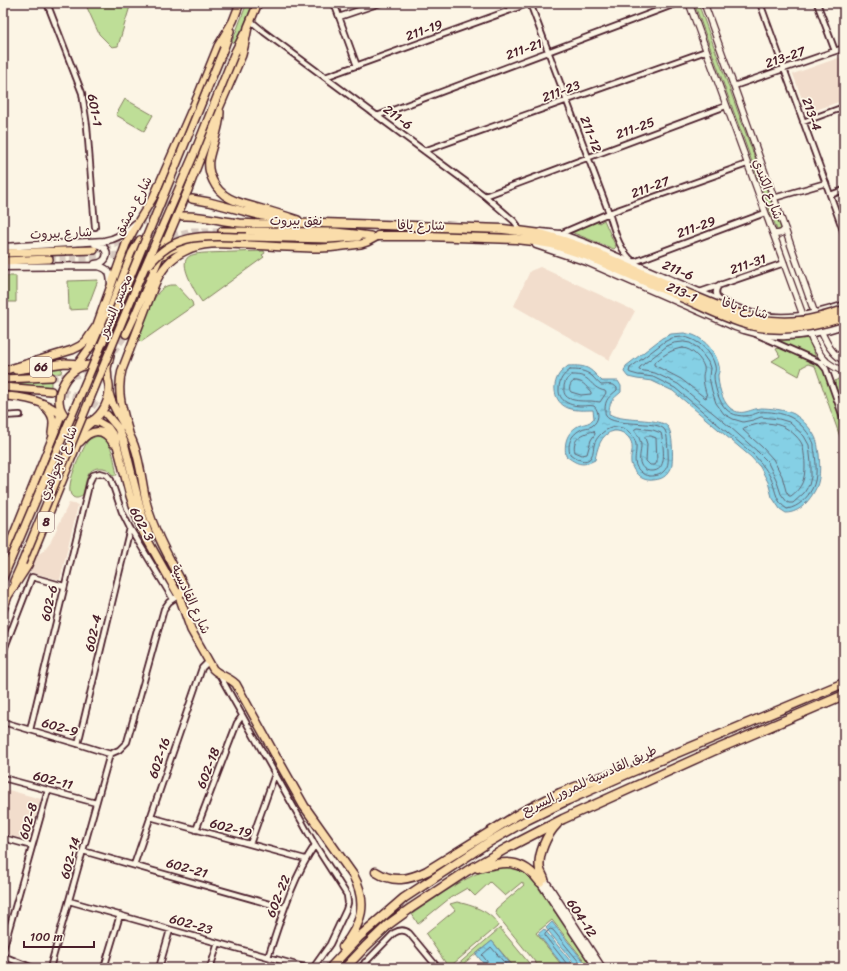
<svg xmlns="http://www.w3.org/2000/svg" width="847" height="971" font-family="Sriracha,'Playpen Sans Arabic',sans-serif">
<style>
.built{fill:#f2ddcc}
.green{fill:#bede97;stroke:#847e61}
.water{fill:url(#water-ripples);stroke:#6d899b}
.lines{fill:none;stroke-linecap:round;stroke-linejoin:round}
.shore{stroke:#626675;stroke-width:1}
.primary-tunnel{stroke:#d8cac0;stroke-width:7;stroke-dasharray:7 3.5;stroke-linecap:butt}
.minor-casing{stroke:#4a1f2b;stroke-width:8}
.tertiary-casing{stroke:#4a1f2b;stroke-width:8}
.secondary-casing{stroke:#4a1f2b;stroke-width:9}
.primary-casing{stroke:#4a1f2b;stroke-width:10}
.motorway-casing{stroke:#4a1f2b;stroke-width:11}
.minor{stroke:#fcf5e5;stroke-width:4.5}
.tertiary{stroke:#fcf5e5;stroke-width:5.5}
.secondary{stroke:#fcf5e5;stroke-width:6}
.primary{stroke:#faddab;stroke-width:7}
.motorway{stroke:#faddab;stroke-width:8}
.primary-bridge-casing{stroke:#4a1f2b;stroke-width:10;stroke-linecap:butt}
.motorway-bridge-casing{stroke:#4a1f2b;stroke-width:11;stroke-linecap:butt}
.primary-bridge{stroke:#faddab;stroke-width:7}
.motorway-bridge{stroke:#faddab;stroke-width:8}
.labels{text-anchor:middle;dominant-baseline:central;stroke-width:3.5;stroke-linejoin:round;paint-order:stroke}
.shield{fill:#fcf5e5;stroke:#7f5f63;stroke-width:1}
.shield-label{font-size:12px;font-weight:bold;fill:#4a1f2b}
.street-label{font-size:13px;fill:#4a1f2b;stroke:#fcf5e5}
</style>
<defs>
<pattern id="water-ripples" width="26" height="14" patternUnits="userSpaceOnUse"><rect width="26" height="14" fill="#85d0e5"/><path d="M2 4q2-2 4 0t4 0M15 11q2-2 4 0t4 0" fill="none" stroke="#74b2c5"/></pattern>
</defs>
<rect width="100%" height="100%" fill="#fcf5e5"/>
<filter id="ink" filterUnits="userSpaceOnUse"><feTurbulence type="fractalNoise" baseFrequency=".025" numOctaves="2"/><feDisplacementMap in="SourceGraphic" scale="8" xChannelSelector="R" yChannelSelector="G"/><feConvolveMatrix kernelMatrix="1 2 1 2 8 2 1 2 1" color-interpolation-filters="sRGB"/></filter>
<g filter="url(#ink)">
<path class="built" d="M 844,56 L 844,100 L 807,113 L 793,74 Z
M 540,267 L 635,311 L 609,360 L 514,306 L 530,271 Z
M 69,503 L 78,505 L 60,580 L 30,572 L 36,556 L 43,551 L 51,541 Z
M 5,789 L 41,799 L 28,840 L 3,834 L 3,793 Z"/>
<path class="green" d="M 85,3 L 131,3 L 118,46 L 112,47 L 99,34 Z
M 247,3 L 253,3 L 237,44 L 232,42 Z
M 694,3 L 698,3 L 781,229 L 780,231 L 778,231 L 777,230 Z
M 125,99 L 153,115 L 144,131 L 116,115 Z
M 604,220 L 616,247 L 614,249 L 571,232 L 598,221 L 599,223 Z
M 264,251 L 265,253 L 262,255 L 264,257 L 202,302 C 196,294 192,286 188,276 C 181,258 187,254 205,253 Z
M 3,276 L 16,276 L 16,302 L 3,302 Z
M 98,280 L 87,309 L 69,310 L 68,281 Z
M 172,285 L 176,285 L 192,302 L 193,306 L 141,342 L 138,339 C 143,326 151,297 163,288 C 166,286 168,285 172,285 Z
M 805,336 C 811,341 812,351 817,358 L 767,338 L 783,339 Z
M 781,347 L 819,365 L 824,370 L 844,426 L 844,448 L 815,366 L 808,364 L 802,367 L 799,376 L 772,361 L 780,356 L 776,349 Z
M 62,367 L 61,373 L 52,374 L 3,375 L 3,374 L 25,372 Z
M 844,378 L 844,410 L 835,384 L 835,381 L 838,379 Z
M 51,381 L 51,387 L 3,384 L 3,383 Z
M 97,436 C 113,438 114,462 117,475 L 113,475 C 111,471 108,469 103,468 C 84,466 87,485 82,496 C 79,498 76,499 73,497 C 62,490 82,451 87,442 L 90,439 Z
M 497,866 L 514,867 L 530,875 L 592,968 L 590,968 L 552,920 L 536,933 L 564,968 L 562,968 L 560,966 L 557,968 L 540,968 L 496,914 L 495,912 L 496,909 L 524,885 L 522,882 L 505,896 L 490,882 L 475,896 L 467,888 L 450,898 L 418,924 L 412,914 C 439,896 466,875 497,866 Z
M 457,902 C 471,905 491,911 498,925 L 497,927 L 453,964 L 455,967 L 500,928 L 533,968 L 515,968 L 492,941 L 458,968 L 449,968 L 426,934 L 455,910 L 450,904 Z"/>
<path class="water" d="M 684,333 C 687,334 690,334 693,335 C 705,339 717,354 719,366 C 720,369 719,372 718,375 C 718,385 722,400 729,407 C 741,418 749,409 761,408 C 770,408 786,410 794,414 C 803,420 814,431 817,442 C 818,445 818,450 819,454 C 820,467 821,481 814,492 C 810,499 803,508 795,511 C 793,512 789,513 786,513 L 780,509 L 772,497 L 768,482 L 760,467 L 751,457 L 673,391 L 652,381 L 637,379 L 628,377 L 624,372 L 626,366 L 662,338 L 671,334 Z
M 568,366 C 588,365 589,368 602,381 L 618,381 L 621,386 L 621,392 C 612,400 609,401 609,414 C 612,415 615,417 618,417 C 629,421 661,418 668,427 C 673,434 673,456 672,464 C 672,470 665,478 659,479 C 655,480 649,481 644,479 C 638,477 632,469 631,463 C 630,457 633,451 632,445 C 631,437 622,430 614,431 C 601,433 597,449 595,460 C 582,467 577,464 566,456 C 564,444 566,433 578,426 C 582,424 587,424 590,422 C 590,422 594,418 594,418 L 593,410 C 585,410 576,411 568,408 C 553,402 551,383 561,372 C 563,370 566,368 568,366 Z
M 552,922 L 589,968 L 578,968 L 546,928 Z
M 544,929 L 576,968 L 565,968 L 538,934 Z
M 492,941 L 512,966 L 509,968 L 487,968 L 476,954 Z"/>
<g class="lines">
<path class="shore" d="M 684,337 C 698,339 712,352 715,366 C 716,370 715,372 714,375 C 714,386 719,402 726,409 C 733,416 742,417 752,415 C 754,414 757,413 760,412 C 769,411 782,413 790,417 C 799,421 811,435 814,444 C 814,447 814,450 815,453 C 816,464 818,478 812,489 C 807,498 799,507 787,509 C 776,502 776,492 772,481 C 768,471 761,463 754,455 L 675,388 L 653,377 L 638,375 L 631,373 L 629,372 L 630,368 L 664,342 L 672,338 Z
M 684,342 L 690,343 L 698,348 L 708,362 L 710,368 L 709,377 L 712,391 L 716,403 L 724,414 L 733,419 L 743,422 L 753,420 L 761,417 L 779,419 L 789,422 L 804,436 L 809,445 L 811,463 L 811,477 L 809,485 L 804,493 L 793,503 L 789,503 L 787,502 L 781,494 L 776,479 L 767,461 L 757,451 L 730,427 L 678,384 L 655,373 L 639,370 L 640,367 L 667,346 L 674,343 Z
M 683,348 C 692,349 701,358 704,367 C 705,370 703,373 703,376 C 703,383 705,390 707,396 L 706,398 L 704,397 L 681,379 L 654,365 L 654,363 C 663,356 671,349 683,348 Z
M 570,370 C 578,370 585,370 592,376 C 595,379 597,382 601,385 C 606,385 614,383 617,388 L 617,390 C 609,397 605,399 605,410 C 605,411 605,414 606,416 C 613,427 655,420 664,429 C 668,434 667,443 668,450 C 668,458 670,466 663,472 C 659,476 654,476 649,476 C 645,475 644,475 641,472 C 631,464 637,455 636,444 C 635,439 632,435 628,431 C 616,422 601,430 595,442 C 593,446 594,453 591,457 C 586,465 575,458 570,454 C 567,444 571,435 580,430 C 584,427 589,428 592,426 C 599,421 600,412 594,406 C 590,405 586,406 581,406 C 571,406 558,401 559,389 C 559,380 563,375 570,370 Z
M 572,375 C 592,374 589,388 605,391 L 606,393 L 600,402 C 597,402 594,401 591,401 C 581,401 562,402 564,388 C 564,382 567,378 572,375 Z
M 574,381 C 582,380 586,386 591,392 L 591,394 L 581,395 L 571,392 C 568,389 570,383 574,381 Z
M 762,423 C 777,423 786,426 796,436 C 799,439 802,443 803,447 C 804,453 805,460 805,466 C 805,479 802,488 791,496 L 789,496 L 786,491 L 782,476 L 773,459 L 762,447 L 743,430 L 744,428 Z
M 635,429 L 637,428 L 653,430 L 661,433 L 662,437 C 663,448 668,472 651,471 C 647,471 643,469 641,465 C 638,459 641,452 641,446 C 641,441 638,435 635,431 Z
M 594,431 L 595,434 L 591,440 L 587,454 L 582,455 L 575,452 C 571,438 584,433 594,431 Z
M 646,436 L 651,436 L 656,438 L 657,462 L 655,465 L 650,465 L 646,461 L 647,444 L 645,438 Z
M 490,968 L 489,964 L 482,955 L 491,947 L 509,968
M 568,968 L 567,964 L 545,936 L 545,934 L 550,929 L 553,930 L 584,968"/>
<path class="primary-tunnel" d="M 149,230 C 159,222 169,219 181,216
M 94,250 L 107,248 L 118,243 L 151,214 L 165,206 L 177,201 L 192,199
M 49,259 L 94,258 L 118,255 L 141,250 L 176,235 L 192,231 L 222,231
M 107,360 L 126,334
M 51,377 C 66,377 80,375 94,370
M 51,391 C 75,394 88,397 106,414"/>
<defs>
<path id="minor" d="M 47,3 L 82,93 L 87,126 L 95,227
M 334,3 L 357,66
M 509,3 L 511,10
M 530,3 L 609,213 C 615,232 619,251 635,263
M 760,3 L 844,233
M 817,3 L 835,51
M 339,17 L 380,3
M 251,21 L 264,32 L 485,196 L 514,221 L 517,225 L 518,231
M 325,77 L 530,3
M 734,86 L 844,48
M 377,116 L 678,3
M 803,122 L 844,107
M 424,151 L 706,51
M 830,195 L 844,190
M 485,196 L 726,106
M 774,198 L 826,183
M 560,234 L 609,213 L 747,164
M 634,262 L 765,213
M 700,292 L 784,263
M 719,300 C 715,295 715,290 719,285
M 756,334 L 821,363 L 825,360
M 821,363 L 826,369 L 844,420
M 3,416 L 20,415
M 3,652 L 32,577 L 64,586
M 219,674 L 315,845 L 347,895 L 348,903 L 346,910 L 330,944 L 313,968
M 3,722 L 78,744 L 110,754
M 30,730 L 90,481 L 93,475 L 100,473 L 107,475 L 111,480 L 122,512 L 130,528 L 173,599
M 78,744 L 130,528
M 110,754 L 119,750 L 127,742 L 164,609 L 169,602 L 175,598
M 3,778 L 96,803
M 150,817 L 305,859
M 196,830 L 237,723 L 242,716
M 3,838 L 32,846
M 250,844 L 275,774
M 83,851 L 284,908
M 134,865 L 202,668 L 209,661
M 69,901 L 307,968
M 3,950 L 48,790
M 3,956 L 33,968
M 268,957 C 281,919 292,879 315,845
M 365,962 L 369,968
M 50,968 L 110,754
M 104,968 L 120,915
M 159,968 L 170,930
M 210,968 L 218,943
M 360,968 L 394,933 C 399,930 404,929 409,933 L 438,968"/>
<path id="tertiary" d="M 689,3 L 804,318
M 704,3 L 774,198 L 821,331 C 827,344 832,354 844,361
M 773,233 C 778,235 782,234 785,229
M 808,330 C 812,341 818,354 827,362 C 832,366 838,369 844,372"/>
<path id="secondary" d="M 541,232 L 560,234 L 585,243 L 734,307 C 740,309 745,311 751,313 C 783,322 814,315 844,305
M 536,245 L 587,262 L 724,322 C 730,325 737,328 744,330 C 777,341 812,336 844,325
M 3,247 L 104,241 C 117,239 126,233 135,224
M 95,264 C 110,263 111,246 95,244
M 3,267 L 98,266 C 110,269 110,273 111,284
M 544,879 L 602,968
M 540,882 L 597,968"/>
<path id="primary" d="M 224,48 L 230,31
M 235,52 L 244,34
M 220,112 C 220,129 212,144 209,160 C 208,167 210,175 213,181 C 222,201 243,203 262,209 C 274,212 286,216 298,220
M 192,199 L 209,202 L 262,216 L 287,219
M 183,216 C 202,215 220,221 239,223 C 267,225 295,223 323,223
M 222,231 L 335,232 L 355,234 L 370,236
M 246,237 L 328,239 L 358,237
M 3,253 L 94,250
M 163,255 C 174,246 185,243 200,243
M 3,261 L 49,259
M 150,262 L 162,240
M 126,334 L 135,315 L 188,190 L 220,106 L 242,55 L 244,47 L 248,27 L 258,3
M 90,365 C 123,370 109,423 81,424 C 76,424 70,422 67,418 C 48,401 66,366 90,365 Z
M 75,368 L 93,343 L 105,323 L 132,253 L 140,240
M 16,370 L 65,363 L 81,364
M 3,371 L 72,350 L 80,346 L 86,341 L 97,325 L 126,244 L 138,222 L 154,196 L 197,98 L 218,46 L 233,21 L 240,3
M 3,379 L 51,377
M 108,382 L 107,368 L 110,356
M 3,387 L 51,391
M 109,393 C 113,412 128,427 134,445 C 141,464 142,485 147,505 C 155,534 171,561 185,588 L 179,596
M 3,396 C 25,397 45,401 62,415
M 44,406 C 54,415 54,421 52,433
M 107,415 L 118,428 L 124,442 L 141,511 L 150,538
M 89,422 L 93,421 L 98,422 L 105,426 L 108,428 L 115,438 L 118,449 L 130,496 L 138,520 L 143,532 L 179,596 L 191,630 L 213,669 C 220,676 229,677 236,684 L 278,760
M 129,433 C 123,411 116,393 122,370 L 155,284 C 161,270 170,258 185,251 C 205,241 226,244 248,245 C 272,246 297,248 321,248 C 334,248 348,245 361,244 L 367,242 L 378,236
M 80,442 C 91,429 103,427 113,443
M 3,561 L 58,424 L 60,417 L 60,409
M 3,578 L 11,559
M 14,581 L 22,563
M 3,610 L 8,596 L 28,565 L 82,432 C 86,425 93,422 98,416"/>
<path id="motorway" d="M 323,223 L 503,229 L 541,234 L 564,241 L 587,249 L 684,292
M 378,236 L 427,236 L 516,239 L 534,241 L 552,244 L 588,256 L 681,297
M 278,760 L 304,806 L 353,875 C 368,902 362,924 343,947
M 478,868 C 504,861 522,858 540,882
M 376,872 C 393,883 409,880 427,871 L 522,812 L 560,793 L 598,778 L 619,772 L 622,771 L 627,772
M 544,879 C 543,876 541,873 540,870 C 537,855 547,834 557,824
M 330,968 L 359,937 L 404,898 L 489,842 L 527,820 L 568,800 L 629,773 L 844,683
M 345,968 L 365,947 L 389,924 L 411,908 L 467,871 L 507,848 L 563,819 L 713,751 L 844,695"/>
</defs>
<use href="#minor" class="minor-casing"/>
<use href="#tertiary" class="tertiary-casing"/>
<use href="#secondary" class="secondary-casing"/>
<use href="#primary" class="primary-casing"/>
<use href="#motorway" class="motorway-casing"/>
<use href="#minor" class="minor"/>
<use href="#tertiary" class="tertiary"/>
<use href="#secondary" class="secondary"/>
<use href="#primary" class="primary"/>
<use href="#motorway" class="motorway"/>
<defs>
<path id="primary-bridge" d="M 149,265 C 176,230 207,237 246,237
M 11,559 L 131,275 L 224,48
M 22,563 L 140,278 L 194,154 L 235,52"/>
<path id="motorway-bridge" d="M 684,292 C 721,307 757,326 799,321 C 814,320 829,315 844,310
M 681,297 C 704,307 726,319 750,325 C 781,333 814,327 844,317"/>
</defs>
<use href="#primary-bridge" class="primary-bridge-casing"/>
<use href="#motorway-bridge" class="motorway-bridge-casing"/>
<use href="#primary-bridge" class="primary-bridge"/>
<use href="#motorway-bridge" class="motorway-bridge"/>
</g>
</g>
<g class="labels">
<g class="shield">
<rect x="30" y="357" width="22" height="20" rx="3"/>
<rect x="38" y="512" width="16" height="20" rx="3"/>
</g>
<g class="shield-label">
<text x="41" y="367">66</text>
<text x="46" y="522">8</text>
</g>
<g class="street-label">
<text transform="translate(424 30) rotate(-20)">211-19</text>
<text transform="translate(524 49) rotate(-20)">211-21</text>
<text transform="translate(785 57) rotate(-19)">213-27</text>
<text transform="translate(561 91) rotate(-20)">211-23</text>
<text transform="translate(95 110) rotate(80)">601-1</text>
<text transform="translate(812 114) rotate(70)">213-4</text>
<text transform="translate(398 117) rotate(37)">211-6</text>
<text transform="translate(635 128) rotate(-20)">211-25</text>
<text transform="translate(591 134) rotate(69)">211-12</text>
<text transform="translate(650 187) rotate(-20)">211-27</text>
<text transform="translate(768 189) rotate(70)">شارع الكندي</text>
<text transform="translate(133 206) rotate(-62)">شارع دمشق</text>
<text x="296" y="220">نفق بيروت</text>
<text transform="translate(421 225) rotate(1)">شارع يافا</text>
<text transform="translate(696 227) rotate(-20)">211-29</text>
<text transform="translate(61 233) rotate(-3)">شارع بيروت</text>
<text transform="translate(748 264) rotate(-19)">211-31</text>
<text transform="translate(678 270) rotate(23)">211-6</text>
<text transform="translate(682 292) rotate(24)">213-1</text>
<text transform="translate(115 306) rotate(-67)">مجسر النسور</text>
<text transform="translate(745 308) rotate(16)">شارع يافا</text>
<text transform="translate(58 463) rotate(-67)">شارع الجواهري</text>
<text transform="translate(142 524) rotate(62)">602-3</text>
<text transform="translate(191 599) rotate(65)">شارع القادسية</text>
<text transform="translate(49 603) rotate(-77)">602-6</text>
<text transform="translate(93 633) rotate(-77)">602-4</text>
<text transform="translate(60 727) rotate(16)">602-9</text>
<text transform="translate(159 758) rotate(-71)">602-16</text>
<text transform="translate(208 768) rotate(-69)">602-18</text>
<text transform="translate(53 780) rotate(15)">602-11</text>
<text transform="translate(589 780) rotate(-25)">طريق القادسية للمرور السريع</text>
<text transform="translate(28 821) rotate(-74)">602-8</text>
<text transform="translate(231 828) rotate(15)">602-19</text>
<text transform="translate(70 858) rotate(-74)">602-14</text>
<text transform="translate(187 868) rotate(16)">602-21</text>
<text transform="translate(278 896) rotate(-68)">602-22</text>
<text transform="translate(582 918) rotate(57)">604-12</text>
<text transform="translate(191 924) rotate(16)">602-23</text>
</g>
</g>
<rect width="847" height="971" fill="none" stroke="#fcf5e5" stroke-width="16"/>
<rect x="8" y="8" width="831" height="955" fill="none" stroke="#4a1f2b" stroke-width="1.5" filter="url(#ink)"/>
<path d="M24 941v6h70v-6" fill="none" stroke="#4a1f2b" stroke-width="2"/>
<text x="30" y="941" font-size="12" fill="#4a1f2b" stroke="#fcf5e5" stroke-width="3" paint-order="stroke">100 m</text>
</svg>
